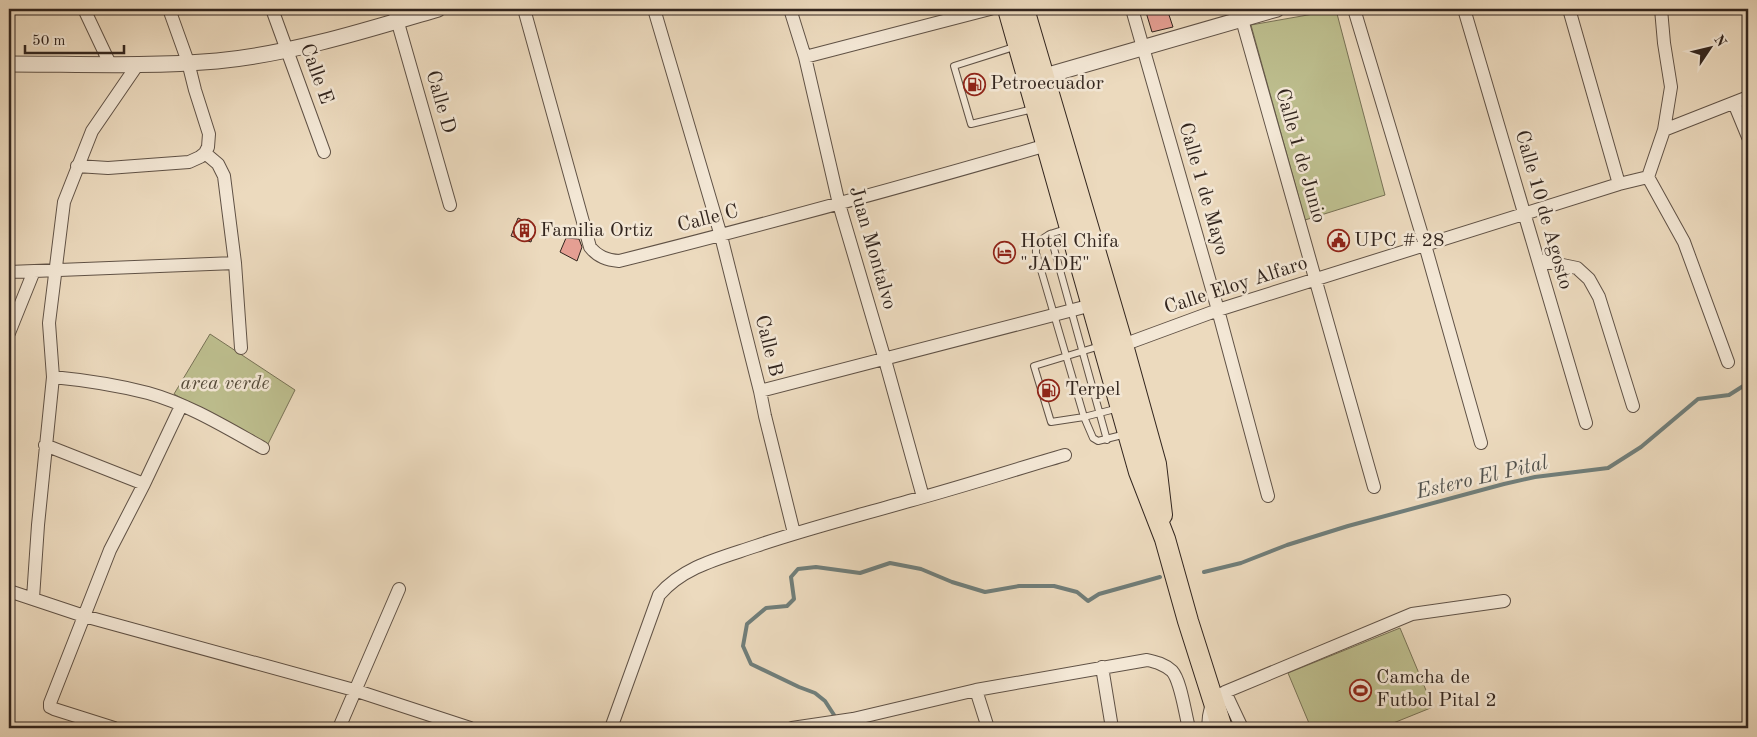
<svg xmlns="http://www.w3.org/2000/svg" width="1757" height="737" font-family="'Old Standard TT',serif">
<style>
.green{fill:#bdbe8e;stroke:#787256}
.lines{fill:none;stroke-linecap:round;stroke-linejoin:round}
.stream{stroke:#707e7a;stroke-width:4}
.building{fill:#e59f93;stroke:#32251e}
.service-casing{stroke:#605246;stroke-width:8}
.minor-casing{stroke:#605246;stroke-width:14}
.tertiary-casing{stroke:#605246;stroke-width:17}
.trunk-casing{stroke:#32251e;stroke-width:22}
.service{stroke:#f3e7d5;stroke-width:6}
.minor{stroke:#f3e7d5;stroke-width:12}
.tertiary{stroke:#f3e7d5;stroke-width:15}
.trunk{stroke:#ecdabe;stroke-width:20}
.labels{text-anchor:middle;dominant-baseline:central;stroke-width:5;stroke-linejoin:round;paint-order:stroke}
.street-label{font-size:20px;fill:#32251e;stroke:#f3e7d5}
.poi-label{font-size:20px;fill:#32251e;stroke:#f3e7d5;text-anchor:start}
.park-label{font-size:20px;font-style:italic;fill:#554b3a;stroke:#f3e7d5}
.water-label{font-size:21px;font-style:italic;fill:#51514c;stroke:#f3e7d5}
</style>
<rect width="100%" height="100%" fill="#ecdabe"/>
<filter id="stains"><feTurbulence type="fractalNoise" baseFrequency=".004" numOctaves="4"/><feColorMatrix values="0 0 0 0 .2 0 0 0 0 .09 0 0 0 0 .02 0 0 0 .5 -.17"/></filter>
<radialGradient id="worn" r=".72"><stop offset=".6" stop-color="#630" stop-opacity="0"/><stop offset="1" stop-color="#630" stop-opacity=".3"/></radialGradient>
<path class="green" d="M 1336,10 L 1385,195 L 1305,220 L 1251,25 Z
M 210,334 L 295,390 L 267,446 L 174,394 Z
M 1400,628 L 1433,707 L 1381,728 L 1311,728 L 1288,673 Z"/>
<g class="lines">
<path class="stream" d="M 1204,572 L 1241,563 L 1287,545 L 1348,526 L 1504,484 L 1535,477 L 1608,468 L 1641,447 L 1698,399 L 1729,395 L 1748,383
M 836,718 L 825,701 L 815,693 L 799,687 L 751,664 L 743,646 L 747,624 L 766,608 L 787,606 L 794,599 L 791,577 L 798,569 L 816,567 L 860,573 L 890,563 L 921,569 L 952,582 L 985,592 L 1019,586 L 1054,586 L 1077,592 L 1088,601 L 1099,594 L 1160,577"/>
</g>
<path class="building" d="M 1145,9 L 1167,9 L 1173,27 L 1152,32 Z
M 518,218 L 535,226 L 531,242 L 511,236 Z
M 566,238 L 579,239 L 582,247 L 577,261 L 560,252 Z"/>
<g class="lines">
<defs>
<path id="service" d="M 1017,46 L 954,66 L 971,124 L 1033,109
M 1069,228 L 1050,234 L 1107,440
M 1050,234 C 1042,239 1035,242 1036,253 L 1084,417 L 1093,438 L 1098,441 L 1126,434
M 1100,346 L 1034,366 L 1051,422 L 1084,417 L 1119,408"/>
<path id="minor" d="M 84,9 L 110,64
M 272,9 L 324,152
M 394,9 L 450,205
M 524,9 L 590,247 C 598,257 607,260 619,261 C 763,225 905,186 1047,145
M 654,9 L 721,236 L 760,391 L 1092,305
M 790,9 L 805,57 L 839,204 L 885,360 L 923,497
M 1132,9 L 1218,310 L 1268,496
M 1239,9 L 1374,487
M 1354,9 L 1425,245 L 1481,443
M 1464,9 L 1586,423
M 1569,9 L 1619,184
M 805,57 L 990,9
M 1734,103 L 1748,137
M 1664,130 L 1748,97
M 205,153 L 218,164 L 224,176 L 235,263 L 241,348
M 77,166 L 108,168 L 189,162 L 200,157 L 205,153 L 208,147 L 209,134 L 195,90 L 188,62 L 169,9
M 1648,177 L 1684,242 L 1728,362
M 1648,177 L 1664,130 L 1671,87 L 1664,43 L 1661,9
M 1538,260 L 1577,268 L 1589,279 L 1599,297 L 1633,406
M 9,272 L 235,263
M 9,333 L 34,271
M 1123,345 L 1218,310 L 1619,184 L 1648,177
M 53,377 C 84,380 117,385 148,393 C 188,404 227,428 263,448
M 760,391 L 765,416 L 794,533
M 45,445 L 144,484 L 110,550 L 50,703 L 50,707 L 54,709 L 114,728
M 144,484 L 181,406
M 9,591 L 84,616 L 354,690 L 470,728
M 33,598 L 38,525 L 53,377 L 49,323 L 64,202 L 92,131 L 138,64
M 1102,667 L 1112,728
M 976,690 L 988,728
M 1225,692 L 1242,728
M 339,728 L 399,589
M 611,728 L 659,595 C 684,566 721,558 756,546 C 806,529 857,516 909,501 C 961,487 1013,470 1065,455
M 792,728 L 853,719 L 976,690 L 1147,660 C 1156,662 1164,664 1172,671 C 1181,681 1185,714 1189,728
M 1208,728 L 1209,716 L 1213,698 L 1225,692 L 1412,614 L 1504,601"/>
<path id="tertiary" d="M 9,64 C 78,64 148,67 217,61 C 291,54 367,30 438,9
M 1045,76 L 1277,9"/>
<path id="trunk" d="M 1008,9 L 1139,472 L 1165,539 L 1188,621 L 1222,728
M 1024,9 L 1123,345 L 1156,464 L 1162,515"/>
</defs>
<use href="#service" class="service-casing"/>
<use href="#minor" class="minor-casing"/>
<use href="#tertiary" class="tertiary-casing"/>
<use href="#trunk" class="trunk-casing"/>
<use href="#service" class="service"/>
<use href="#minor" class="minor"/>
<use href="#tertiary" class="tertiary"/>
<use href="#trunk" class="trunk"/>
</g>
<defs>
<symbol id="fuel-ring" viewBox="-11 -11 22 22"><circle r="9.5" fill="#f3e7d5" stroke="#8f2418" stroke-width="1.5"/><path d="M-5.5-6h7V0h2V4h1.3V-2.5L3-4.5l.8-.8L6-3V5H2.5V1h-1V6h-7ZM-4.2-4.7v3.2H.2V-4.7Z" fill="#8f2418"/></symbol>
<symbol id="building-ring" viewBox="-11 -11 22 22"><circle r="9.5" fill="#f3e7d5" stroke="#8f2418" stroke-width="1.5"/><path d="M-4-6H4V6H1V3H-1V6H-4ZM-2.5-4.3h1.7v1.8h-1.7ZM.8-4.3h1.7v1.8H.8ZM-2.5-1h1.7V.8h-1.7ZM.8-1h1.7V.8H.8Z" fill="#8f2418"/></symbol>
<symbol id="civic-ring" viewBox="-11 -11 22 22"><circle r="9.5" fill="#f3e7d5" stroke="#8f2418" stroke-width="1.5"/><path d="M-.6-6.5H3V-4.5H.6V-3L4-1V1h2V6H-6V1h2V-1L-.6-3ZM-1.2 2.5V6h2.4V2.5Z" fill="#8f2418"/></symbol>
<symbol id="hotel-ring" viewBox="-11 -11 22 22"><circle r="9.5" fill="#f3e7d5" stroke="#8f2418" stroke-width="1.5"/><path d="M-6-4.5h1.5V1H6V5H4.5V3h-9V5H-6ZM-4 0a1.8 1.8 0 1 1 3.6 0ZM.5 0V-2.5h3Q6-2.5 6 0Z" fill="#8f2418"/></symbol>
<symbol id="stadium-ring" viewBox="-11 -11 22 22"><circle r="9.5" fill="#f3e7d5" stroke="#8f2418" stroke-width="1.5"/><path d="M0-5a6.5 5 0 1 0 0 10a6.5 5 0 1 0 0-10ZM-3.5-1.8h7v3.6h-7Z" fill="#8f2418"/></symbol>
</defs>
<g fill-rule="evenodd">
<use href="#fuel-ring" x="962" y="72" width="25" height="25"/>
<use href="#building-ring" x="512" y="218" width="25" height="25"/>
<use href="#civic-ring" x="1326" y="228" width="25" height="25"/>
<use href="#hotel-ring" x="992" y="240" width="25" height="25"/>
<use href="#fuel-ring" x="1036" y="378" width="25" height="25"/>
<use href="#stadium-ring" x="1348" y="678" width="25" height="25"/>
</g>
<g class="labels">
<g class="street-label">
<text transform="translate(316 74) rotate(70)">Calle E</text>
<text transform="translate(440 102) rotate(74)">Calle D</text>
<text transform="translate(1300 156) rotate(74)">Calle 1 de Junio</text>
<text transform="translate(1203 189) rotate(74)">Calle 1 de Mayo</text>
<text transform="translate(1543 210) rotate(74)">Calle 10 de Agosto</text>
<text transform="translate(708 219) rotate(-14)">Calle C</text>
<text transform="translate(872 248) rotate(74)">Juan Montalvo</text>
<text transform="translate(1236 286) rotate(-18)">Calle Eloy Alfaro</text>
<text transform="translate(768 346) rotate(76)">Calle B</text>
</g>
<g class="poi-label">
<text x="990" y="84">Petroecuador</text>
<text x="540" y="231">Familia Ortiz</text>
<text x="1354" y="241">UPC # 28</text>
<text x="1020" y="242">Hotel Chifa<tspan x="1020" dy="23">"JADE"</tspan></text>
<text x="1065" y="390">Terpel</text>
<text x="1376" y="678">Camcha de<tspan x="1376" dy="23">Futbol Pital 2</tspan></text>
</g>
<g class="park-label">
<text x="225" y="384">area verde</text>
</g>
<g class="water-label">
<text transform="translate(1482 478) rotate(-13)">Estero El Pital</text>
</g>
</g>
<rect width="1757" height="737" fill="none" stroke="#ecdabe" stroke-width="30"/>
<rect x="10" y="10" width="1737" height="717" fill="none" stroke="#32251e" stroke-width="2.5"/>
<rect x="15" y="15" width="1727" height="707" fill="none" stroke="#32251e"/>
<g transform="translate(1710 48) rotate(55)" stroke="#f3e7d5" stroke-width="4" paint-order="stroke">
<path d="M0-4L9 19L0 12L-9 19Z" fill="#32251e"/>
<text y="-8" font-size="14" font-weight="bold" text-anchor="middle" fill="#32251e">N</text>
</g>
<path d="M25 45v8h99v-8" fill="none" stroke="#32251e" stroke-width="2.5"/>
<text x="32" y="45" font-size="15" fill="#32251e" stroke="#f3e7d5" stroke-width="4" paint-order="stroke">50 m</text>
<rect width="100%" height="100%" filter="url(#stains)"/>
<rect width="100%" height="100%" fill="url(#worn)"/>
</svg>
